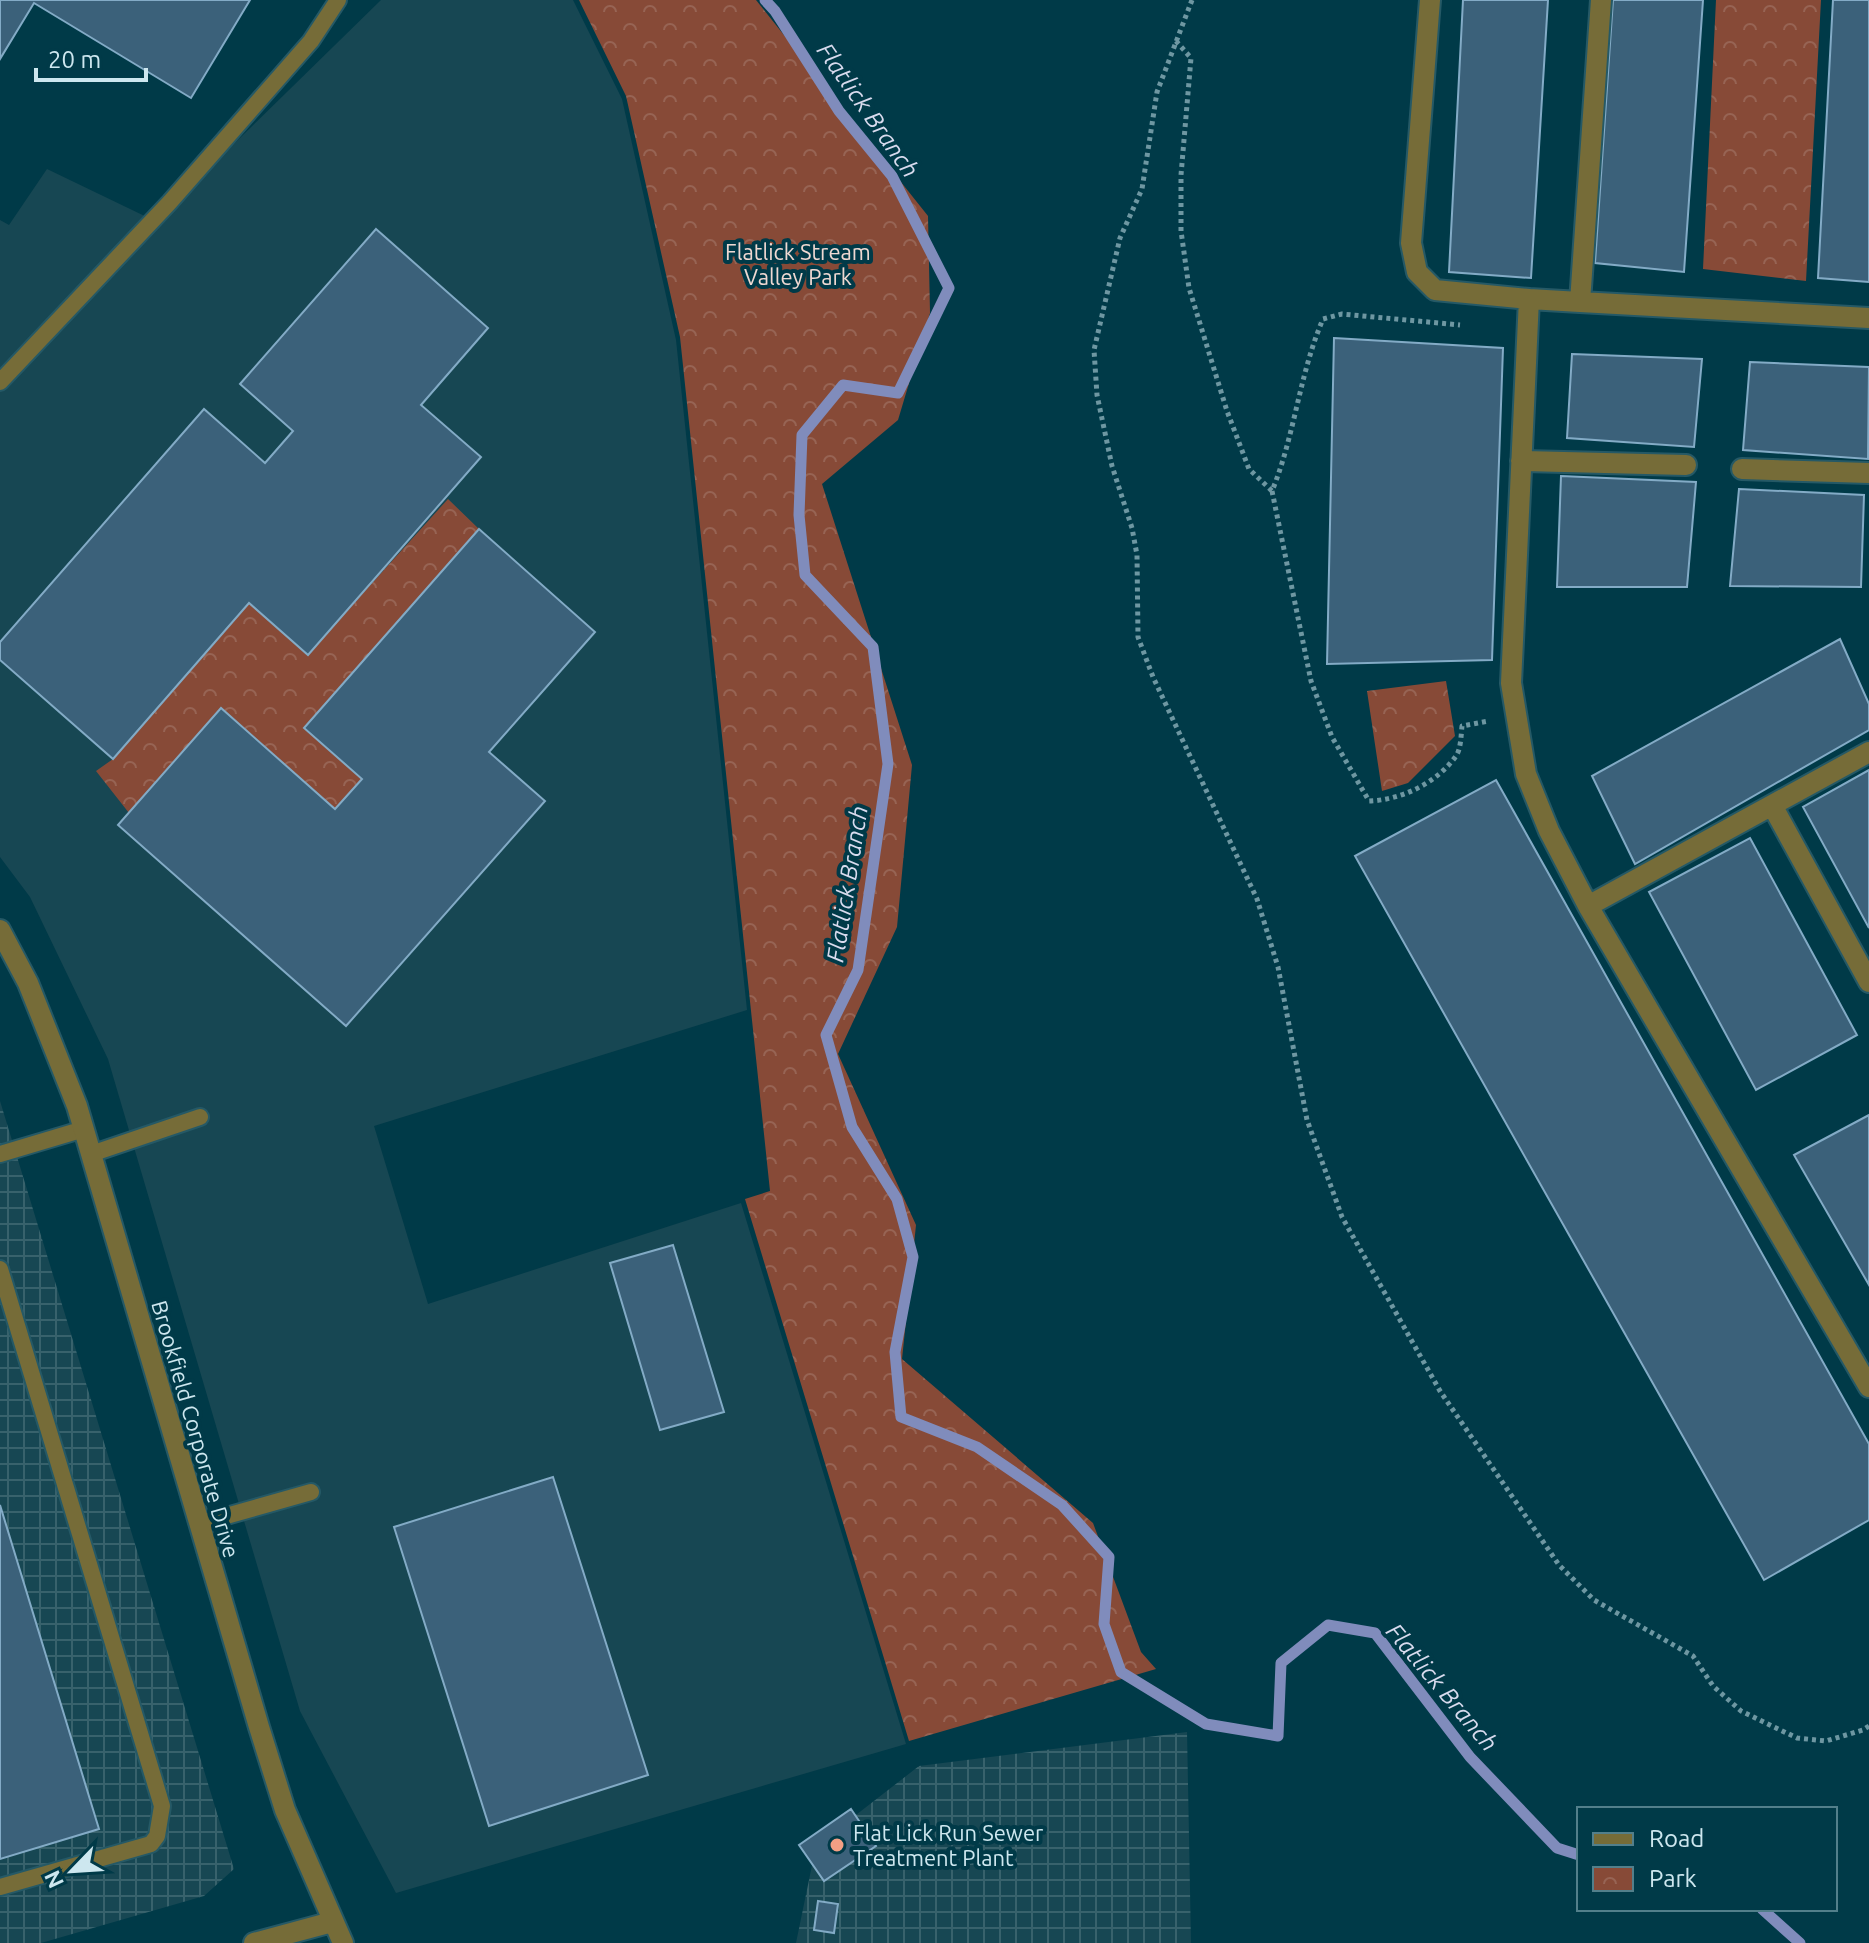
<svg xmlns="http://www.w3.org/2000/svg" width="1869" height="1943" font-family="Ubuntu,sans-serif">
<style>
.built{fill:#174753}
.industrial{fill:url(#industrial-grid)}
.park{fill:url(#park-crowns)}
.lines{fill:none;stroke-linecap:round;stroke-linejoin:round}
.stream{stroke:#808cbc;stroke-width:11}
.building{fill:#3b617a;stroke:#83abc6;stroke-width:2}
.lane-casing{stroke:#255966;stroke-width:20}
.street-casing{stroke:#255966;stroke-width:24}
.path{stroke:#6e97a2;stroke-width:5;stroke-dasharray:4 4;stroke-linecap:butt}
.lane{stroke:#766c38;stroke-width:16}
.street{stroke:#766c38;stroke-width:20}
.poi-dot{fill:#f39f84;stroke:#003a48;stroke-width:3}
.labels{text-anchor:middle;dominant-baseline:central;stroke-width:8;stroke-linejoin:round;paint-order:stroke}
.park-label{font-size:22px;fill:#efd9d2;stroke:#003a48}
.street-label{font-size:22px;fill:#cde7ef;stroke:#003a48}
.poi-label{font-size:22px;fill:#cde7ef;stroke:#003a48;text-anchor:start}
.water-label{font-size:24px;font-style:italic;fill:#d8dbee;stroke:#003a48}
</style>
<defs>
<pattern id="industrial-grid" width="8" height="8" patternUnits="userSpaceOnUse" patternTransform="scale(2)"><rect width="8" height="8" fill="#174753"/><path d="M0 4h8M4 0v8" fill="none" stroke="#38626c"/></pattern>
<pattern id="park-crowns" width="20" height="18" patternUnits="userSpaceOnUse" patternTransform="scale(2)"><rect width="20" height="18" fill="#874a37"/><path d="M2 6a3 3 0 1 1 6 0M12 15a3 3 0 1 1 6 0" fill="none" stroke="#976454"/></pattern>
</defs>
<rect width="100%" height="100%" fill="#003a48"/>
<path class="built" d="M 381,0 L 573,0 L 622,99 L 676,340 L 747,1010 L 374,1126 L 428,1304 L 741,1203 L 906,1744 L 396,1893 L 300,1711 L 108,1059 L 30,897 L 0,857 L 0,220 L 9,225 L 47,169 L 155,221 Z"/>
<path class="industrial" d="M 0,1101 L 234,1869 L 204,1896 L 41,1943 L 0,1943 Z
M 1187,1732 L 1191,1943 L 796,1943 L 816,1846 L 919,1766 Z"/>
<path class="park" d="M 579,0 L 756,0 L 928,216 L 930,313 L 898,420 L 822,484 L 912,765 L 897,927 L 838,1054 L 916,1225 L 902,1359 L 1093,1523 L 1141,1652 L 1156,1669 L 909,1741 L 745,1199 L 770,1191 L 680,337 L 626,96 Z
M 1716,0 L 1821,0 L 1806,281 L 1703,269 Z
M 448,499 L 479,529 L 305,729 L 362,779 L 335,809 L 221,708 L 129,813 L 96,771 L 113,759 L 249,603 L 308,654 Z
M 1446,681 L 1455,736 L 1408,783 L 1382,791 L 1367,691 Z"/>
<g class="lines">
<path class="stream" d="M 765,0 L 775,11 L 839,111 L 892,176 L 949,288 L 898,393 L 843,385 L 802,435 L 799,515 L 805,575 L 873,647 L 888,764 L 858,970 L 826,1035 L 852,1127 L 897,1199 L 913,1257 L 895,1352 L 901,1417 L 977,1447 L 1062,1505 L 1109,1557 L 1104,1624 L 1121,1672 L 1206,1724 L 1278,1736 L 1281,1663 L 1328,1625 L 1375,1633 L 1470,1757 L 1557,1848 L 1579,1855
M 1762,1909 L 1800,1943"/>
</g>
<path class="building" d="M 0,0 L 250,0 L 191,98 L 34,3 L 0,59 Z
M 1463,0 L 1548,0 L 1531,278 L 1449,272 Z
M 1613,0 L 1703,0 L 1684,272 L 1595,263 Z
M 1833,0 L 1869,0 L 1869,282 L 1818,278 Z
M 376,229 L 488,328 L 421,405 L 481,457 L 308,655 L 249,603 L 113,759 L 0,660 L 0,642 L 204,409 L 265,463 L 293,431 L 240,384 Z
M 1334,338 L 1503,348 L 1492,660 L 1327,664 Z
M 1572,354 L 1702,359 L 1694,447 L 1567,438 Z
M 1750,362 L 1869,367 L 1868,459 L 1743,450 Z
M 1561,476 L 1696,482 L 1687,587 L 1557,587 Z
M 1739,489 L 1864,495 L 1861,587 L 1730,586 Z
M 479,529 L 595,632 L 489,752 L 545,801 L 346,1026 L 118,825 L 221,708 L 335,809 L 362,779 L 304,728 Z
M 1840,639 L 1869,704 L 1869,730 L 1635,864 L 1592,776 Z
M 1869,770 L 1869,928 L 1803,807 Z
M 1496,780 L 1869,1444 L 1869,1520 L 1764,1580 L 1355,856 Z
M 1750,838 L 1857,1035 L 1756,1090 L 1649,892 Z
M 1869,1115 L 1869,1285 L 1794,1155 Z
M 673,1245 L 724,1412 L 660,1430 L 610,1263 Z
M 553,1477 L 648,1775 L 489,1826 L 394,1527 Z
M 0,1505 L 99,1829 L 0,1859 Z
M 851,1809 L 876,1846 L 824,1881 L 799,1845 Z
M 818,1901 L 838,1904 L 834,1933 L 814,1930 Z"/>
<g class="lines">
<defs>
<path id="lane" d="M 0,382 L 170,202 L 311,41 L 338,0
M 0,1154 L 84,1129
M 91,1154 L 200,1117
M 0,1269 L 162,1806 L 157,1836 L 151,1844 L 0,1887
M 198,1524 L 311,1492"/>
<path id="street" d="M 1430,0 L 1411,243 L 1417,272 L 1435,290 L 1529,299 L 1511,683 L 1526,774 L 1549,831 L 1588,906 L 1869,1387
M 1601,0 L 1580,302 L 1869,318
M 1529,299 L 1580,302
M 1521,461 L 1686,465
M 1742,469 L 1869,473
M 1773,807 L 1869,982
M 1588,906 L 1869,752
M 0,930 L 28,983 L 77,1106 L 259,1727 L 285,1810 L 343,1943
M 254,1943 L 332,1922"/>
</defs>
<use href="#lane" class="lane-casing"/>
<use href="#street" class="street-casing"/>
<path class="path" d="M 1192,0 L 1157,92 L 1142,189 L 1120,238 L 1094,350 L 1097,395 L 1112,466 L 1132,528 L 1137,555 L 1138,637 L 1153,677 L 1257,899 L 1278,967 L 1307,1120 L 1342,1217 L 1440,1391 L 1559,1565 L 1594,1600 L 1693,1656 L 1713,1686 L 1741,1711 L 1797,1738 L 1826,1741 L 1863,1730 L 1869,1726
M 1176,41 L 1191,58 L 1181,175 L 1181,231 L 1189,288 L 1227,411 L 1249,469 L 1272,491 C 1295,435 1299,375 1323,319 L 1342,314 L 1460,325
M 1272,491 L 1311,681 L 1332,737 L 1369,801 C 1401,800 1437,783 1456,756 C 1461,749 1461,735 1462,726 L 1489,721"/>
<use href="#lane" class="lane"/>
<use href="#street" class="street"/>
</g>
<circle class="poi-dot" cx="837" cy="1845" r="8"/>
<g class="labels">
<g class="park-label">
<text x="798" y="251">Flatlick Stream<tspan x="798" dy="25">Valley Park</tspan></text>
</g>
<g class="street-label">
<text transform="translate(196 1429) rotate(74)">Brookfield Corporate Drive</text>
</g>
<g class="poi-label">
<text x="853" y="1832">Flat Lick Run Sewer<tspan x="853" dy="25">Treatment Plant</tspan></text>
</g>
<g class="water-label">
<text transform="translate(868 110) rotate(55)">Flatlick Branch</text>
<text transform="translate(847 884) rotate(-81)">Flatlick Branch</text>
<text transform="translate(1442 1687) rotate(50)">Flatlick Branch</text>
</g>
</g>
<rect x="1577" y="1807" width="260" height="104" fill="#003a48" stroke="#527f8b" stroke-width="2"/>
<rect x="1593" y="1833" width="40" height="12" fill="#766c38" stroke="#527f8b" stroke-width="2"/>
<text x="1649" y="1847" font-size="24" fill="#cde7ef">Road</text>
<rect x="1593" y="1867" width="40" height="24" fill="url(#park-crowns)" stroke="#527f8b" stroke-width="2"/>
<text x="1649" y="1887" font-size="24" fill="#cde7ef">Park</text>
<g transform="translate(72 1871) rotate(245)" stroke="#003a48" stroke-width="6" paint-order="stroke">
<path d="M0-6L14 30L0 20L-14 30Z" fill="#cde7ef"/>
<text y="-12" font-size="22" font-weight="bold" text-anchor="middle" fill="#cde7ef">N</text>
</g>
<path d="M36 68v12h110v-12" fill="none" stroke="#cde7ef" stroke-width="4"/>
<text x="48" y="68" font-size="24" fill="#cde7ef" stroke="#003a48" stroke-width="6" paint-order="stroke">20 m</text>
</svg>
